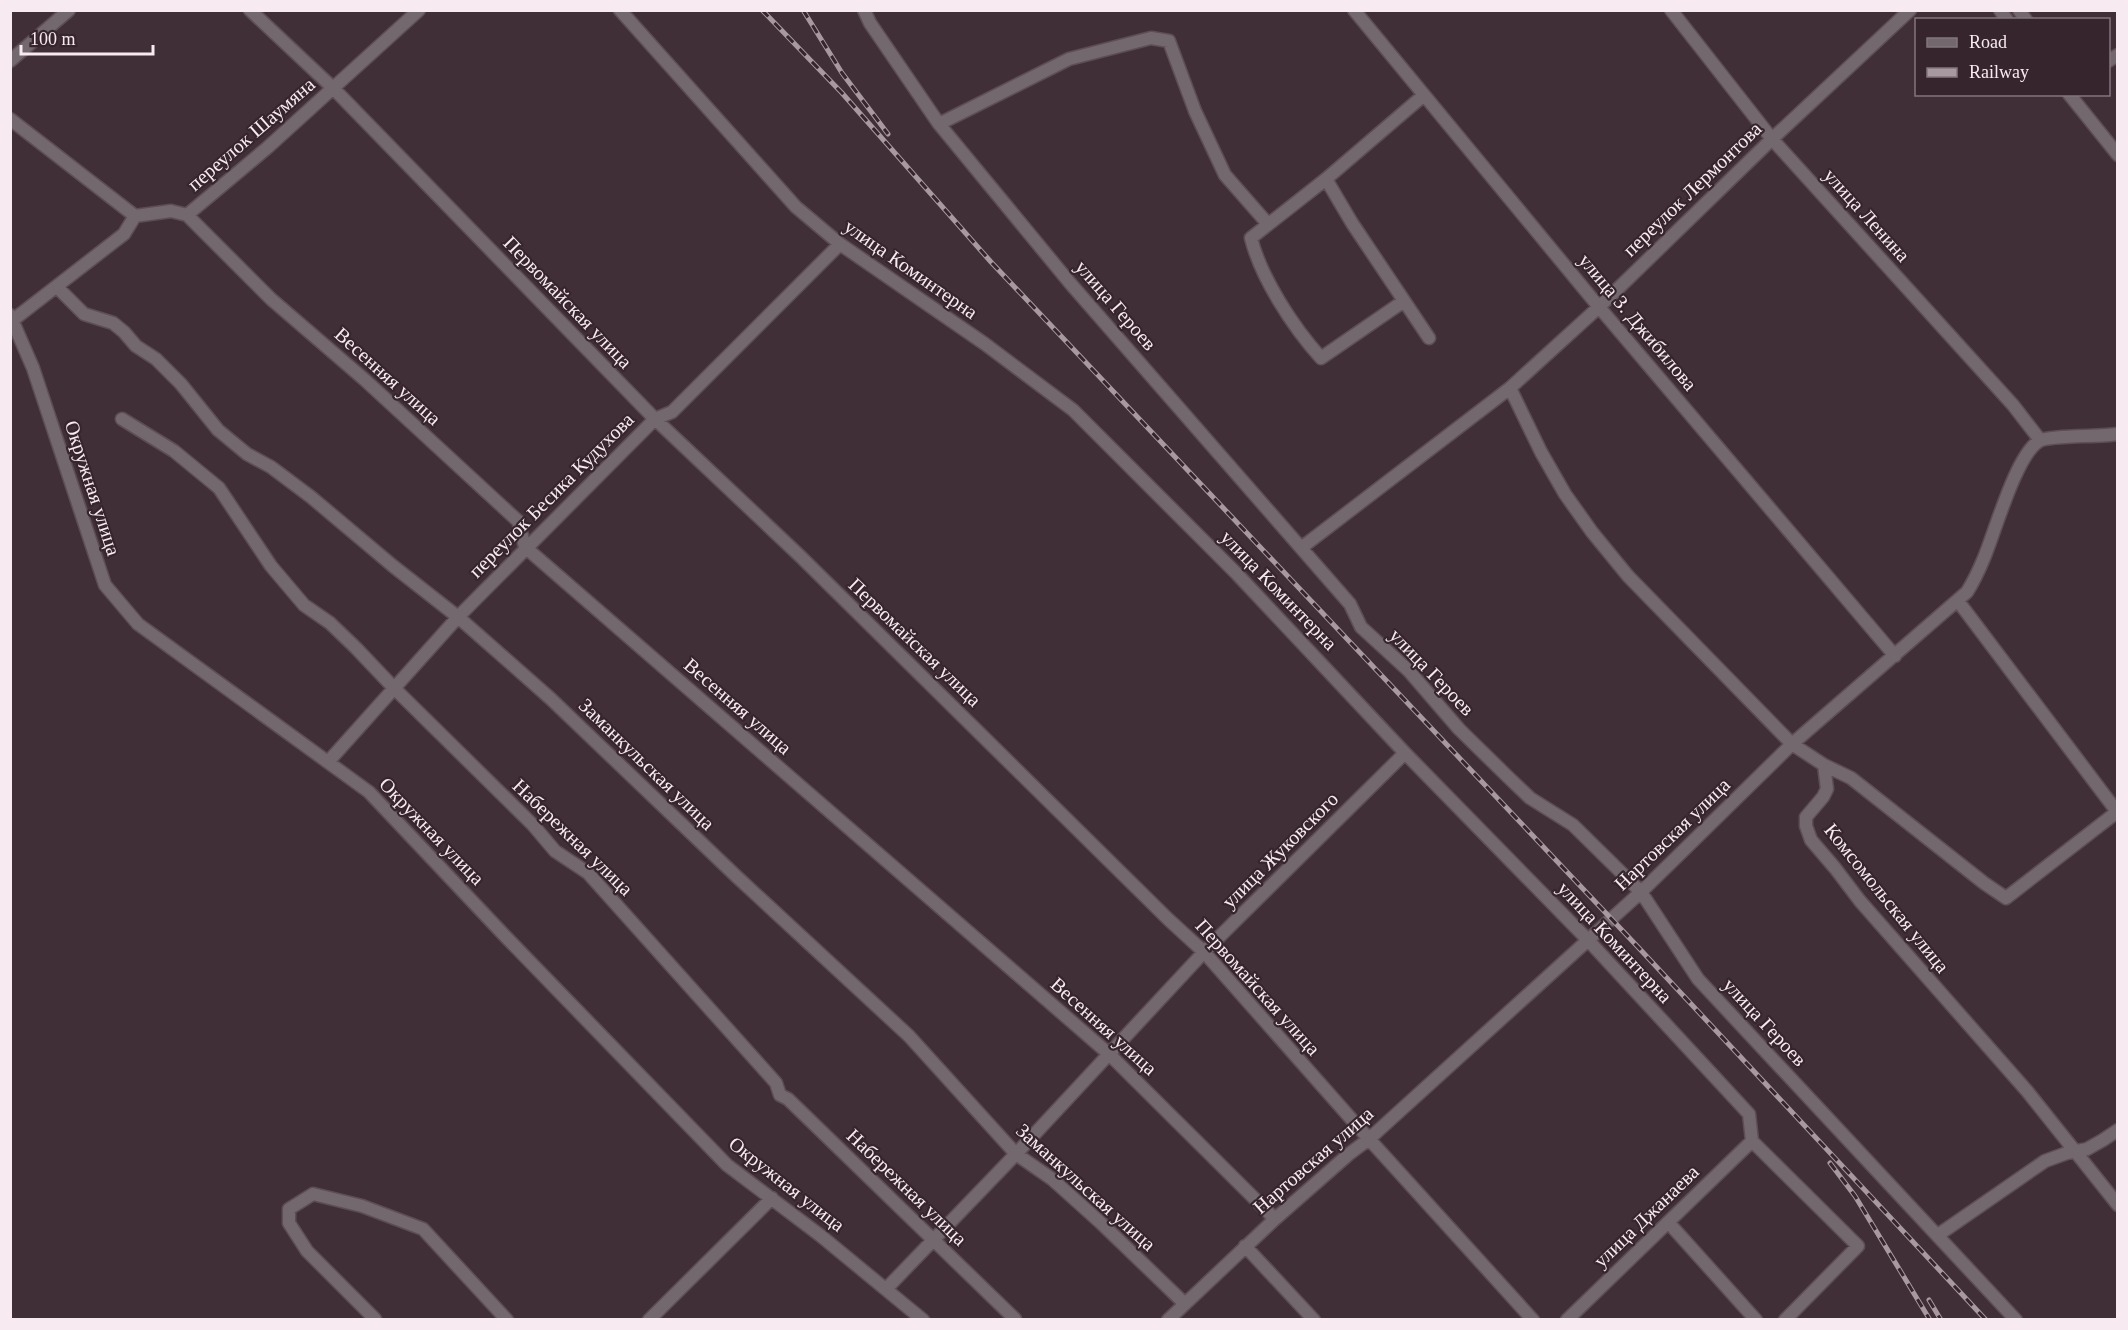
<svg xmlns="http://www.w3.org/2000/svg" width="2128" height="1330" font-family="Georgia,serif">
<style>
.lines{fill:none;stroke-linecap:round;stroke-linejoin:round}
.minor-casing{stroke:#5e4d56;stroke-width:15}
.minor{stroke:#72686d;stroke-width:12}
.rail-casing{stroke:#a899a1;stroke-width:5}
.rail{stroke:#37252e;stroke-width:3;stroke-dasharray:9;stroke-linecap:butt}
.labels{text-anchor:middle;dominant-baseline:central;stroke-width:4.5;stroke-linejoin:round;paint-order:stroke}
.street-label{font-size:20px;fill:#f7eaf1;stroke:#37252e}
</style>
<rect width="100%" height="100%" fill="#412f38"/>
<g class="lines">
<defs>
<path id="minor" d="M 250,10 L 333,88 L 655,419 L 801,557 L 1168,919 L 1204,952 L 1369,1139 L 1533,1320
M 620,10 L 796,207 L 840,244 L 985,344 L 1073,410 L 1237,574 L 1405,753 L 1587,939 L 1749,1114 L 1752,1141 L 1858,1246 L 1785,1320
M 864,10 L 870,23 L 939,124 L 1070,283 L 1350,604 L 1361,627 L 1409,671 L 1459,729 L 1508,777 L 1530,798 L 1573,825 L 1641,892 L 1698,979 L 2016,1320
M 1354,10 L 1599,307 L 1895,656
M 1671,10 L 1772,139 L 2013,405 L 2040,440
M 2000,10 L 2007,20
M 2019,10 L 2026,20
M 10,61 L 69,10
M 2108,61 L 2118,55
M 2069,94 L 2118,155
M 10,119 L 135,216
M 939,124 L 1069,59 L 1151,38 L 1169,41 L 1195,111 L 1225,175 L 1268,224
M 1326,179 L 1352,223 L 1429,338
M 187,215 L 271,299 L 365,380 L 518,521 L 525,547 L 1109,1054 L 1275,1219
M 57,287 L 84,314 L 113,323 L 124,332 L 136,346 L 156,359 L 181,384 L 218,430 L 247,454 L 271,467 L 311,497 L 393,566 L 458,617 L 551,699 L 736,876 L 909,1036 L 1016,1154 L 1052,1179 L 1101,1223 L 1184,1303
M 1404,301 L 1321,358 C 1293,327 1261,278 1251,238 L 1326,179 L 1424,95
M 10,315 L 33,368 L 105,585 L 138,624 L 369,792 L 505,936 L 727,1165 L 821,1236 L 923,1320
M 13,320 L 124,234 L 135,216 L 171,211 L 187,215 L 267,148 L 419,10
M 1510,388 L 1541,452 L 1565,494 L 1592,532 L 1628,576 L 1792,744 L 1824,765 L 1827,789 L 1823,797 L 1806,817 L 1806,826 L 1811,840 L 1835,868 L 1860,901 L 2027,1091 L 2118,1205
M 122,419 L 174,451 L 219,488 L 271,566 L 304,605 L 330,623 L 356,648 L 394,688 L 533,825 L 555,851 L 588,873 L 776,1083 L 780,1095 L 788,1099 L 1015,1319
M 1301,548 L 1510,388 L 1599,307 L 1772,139 L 1910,10
M 1958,601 L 2118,813
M 328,762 L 458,617 L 655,419 L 672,412 L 840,244
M 1824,765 L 1851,778 L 1984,883 L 2006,898 L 2117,812
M 1668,1222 L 1756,1320
M 1938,1235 L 2045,1161 L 2067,1153 L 2087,1149 L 2103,1140 L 2118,1130
M 1245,1246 L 1314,1320
M 886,1289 L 1016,1154 L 1204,952 L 1405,753
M 375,1319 L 307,1251 L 289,1223 L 289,1209 L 313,1194 L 362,1206 L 423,1229 L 507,1320
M 649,1320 L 772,1198
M 1168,1320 L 1275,1219 L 1349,1154 L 1369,1139 L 1641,892 L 1792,744 L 1967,592 C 1974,581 1979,570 1984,558 C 1995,532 2016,455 2039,441 C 2049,435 2100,437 2118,434
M 1567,1320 L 1752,1141"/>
</defs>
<use href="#minor" class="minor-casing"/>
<use href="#minor" class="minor"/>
<defs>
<path id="rail" d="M 762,10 L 842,93 L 991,262 L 1637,946 L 1986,1320
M 803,10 L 842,73 L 888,134
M 1830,1163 L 1855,1196 L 1930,1320
M 1929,1300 L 1941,1320"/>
</defs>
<use href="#rail" class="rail-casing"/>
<use href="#rail" class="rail"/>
</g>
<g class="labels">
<g class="street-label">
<text transform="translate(251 134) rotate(-41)">переулок Шаумяна</text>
<text transform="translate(1692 189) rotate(-44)">переулок Лермонтова</text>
<text transform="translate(1867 215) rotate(48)">улица Ленина</text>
<text transform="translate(911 269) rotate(35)">улица Коминтерна</text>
<text transform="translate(568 302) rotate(46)">Первомайская улица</text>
<text transform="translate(1116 305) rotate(49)">улица Героев</text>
<text transform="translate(1638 322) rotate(50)">улица З. Джибилова</text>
<text transform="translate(388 376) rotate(42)">Весенняя улица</text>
<text transform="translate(93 488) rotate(72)">Окружная улица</text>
<text transform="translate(551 495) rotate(-45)">переулок Бесика Кудухова</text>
<text transform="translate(1279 590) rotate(46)">улица Коминтерна</text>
<text transform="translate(915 642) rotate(44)">Первомайская улица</text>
<text transform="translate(1432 672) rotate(46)">улица Героев</text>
<text transform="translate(738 706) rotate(41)">Весенняя улица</text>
<text transform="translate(647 764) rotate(44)">Заманкульская улица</text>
<text transform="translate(432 831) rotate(46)">Окружная улица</text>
<text transform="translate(1672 834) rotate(-44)">Нартовская улица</text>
<text transform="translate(573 837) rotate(44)">Набережная улица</text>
<text transform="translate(1280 850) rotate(-45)">улица Жуковского</text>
<text transform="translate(1887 898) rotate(51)">Комсомольская улица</text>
<text transform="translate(1615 942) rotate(47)">улица Коминтерна</text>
<text transform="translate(1258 987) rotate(48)">Первомайская улица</text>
<text transform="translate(1765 1022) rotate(47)">улица Героев</text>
<text transform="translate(1104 1026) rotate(42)">Весенняя улица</text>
<text transform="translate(1313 1160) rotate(-41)">Нартовская улица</text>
<text transform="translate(787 1184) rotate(38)">Окружная улица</text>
<text transform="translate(907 1187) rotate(44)">Набережная улица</text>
<text transform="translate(1086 1187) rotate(42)">Заманкульская улица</text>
<text transform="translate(1646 1216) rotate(-44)">улица Джанаева</text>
</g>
</g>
<rect width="2128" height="1330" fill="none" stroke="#f7eaf1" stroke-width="24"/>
<rect x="1915" y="18" width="195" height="78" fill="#37252e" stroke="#84747c" stroke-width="1.5"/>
<rect x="1927" y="38" width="30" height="9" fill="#72686d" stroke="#84747c" stroke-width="1.5"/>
<text x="1969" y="48" font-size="18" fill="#f7eaf1">Road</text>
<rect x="1927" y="68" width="30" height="9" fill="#a899a1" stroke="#84747c" stroke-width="1.5"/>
<text x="1969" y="78" font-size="18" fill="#f7eaf1">Railway</text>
<path d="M21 45v9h132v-9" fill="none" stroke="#f7eaf1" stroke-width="3"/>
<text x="30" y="45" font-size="18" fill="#f7eaf1" stroke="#37252e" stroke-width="4.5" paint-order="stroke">100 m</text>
</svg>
